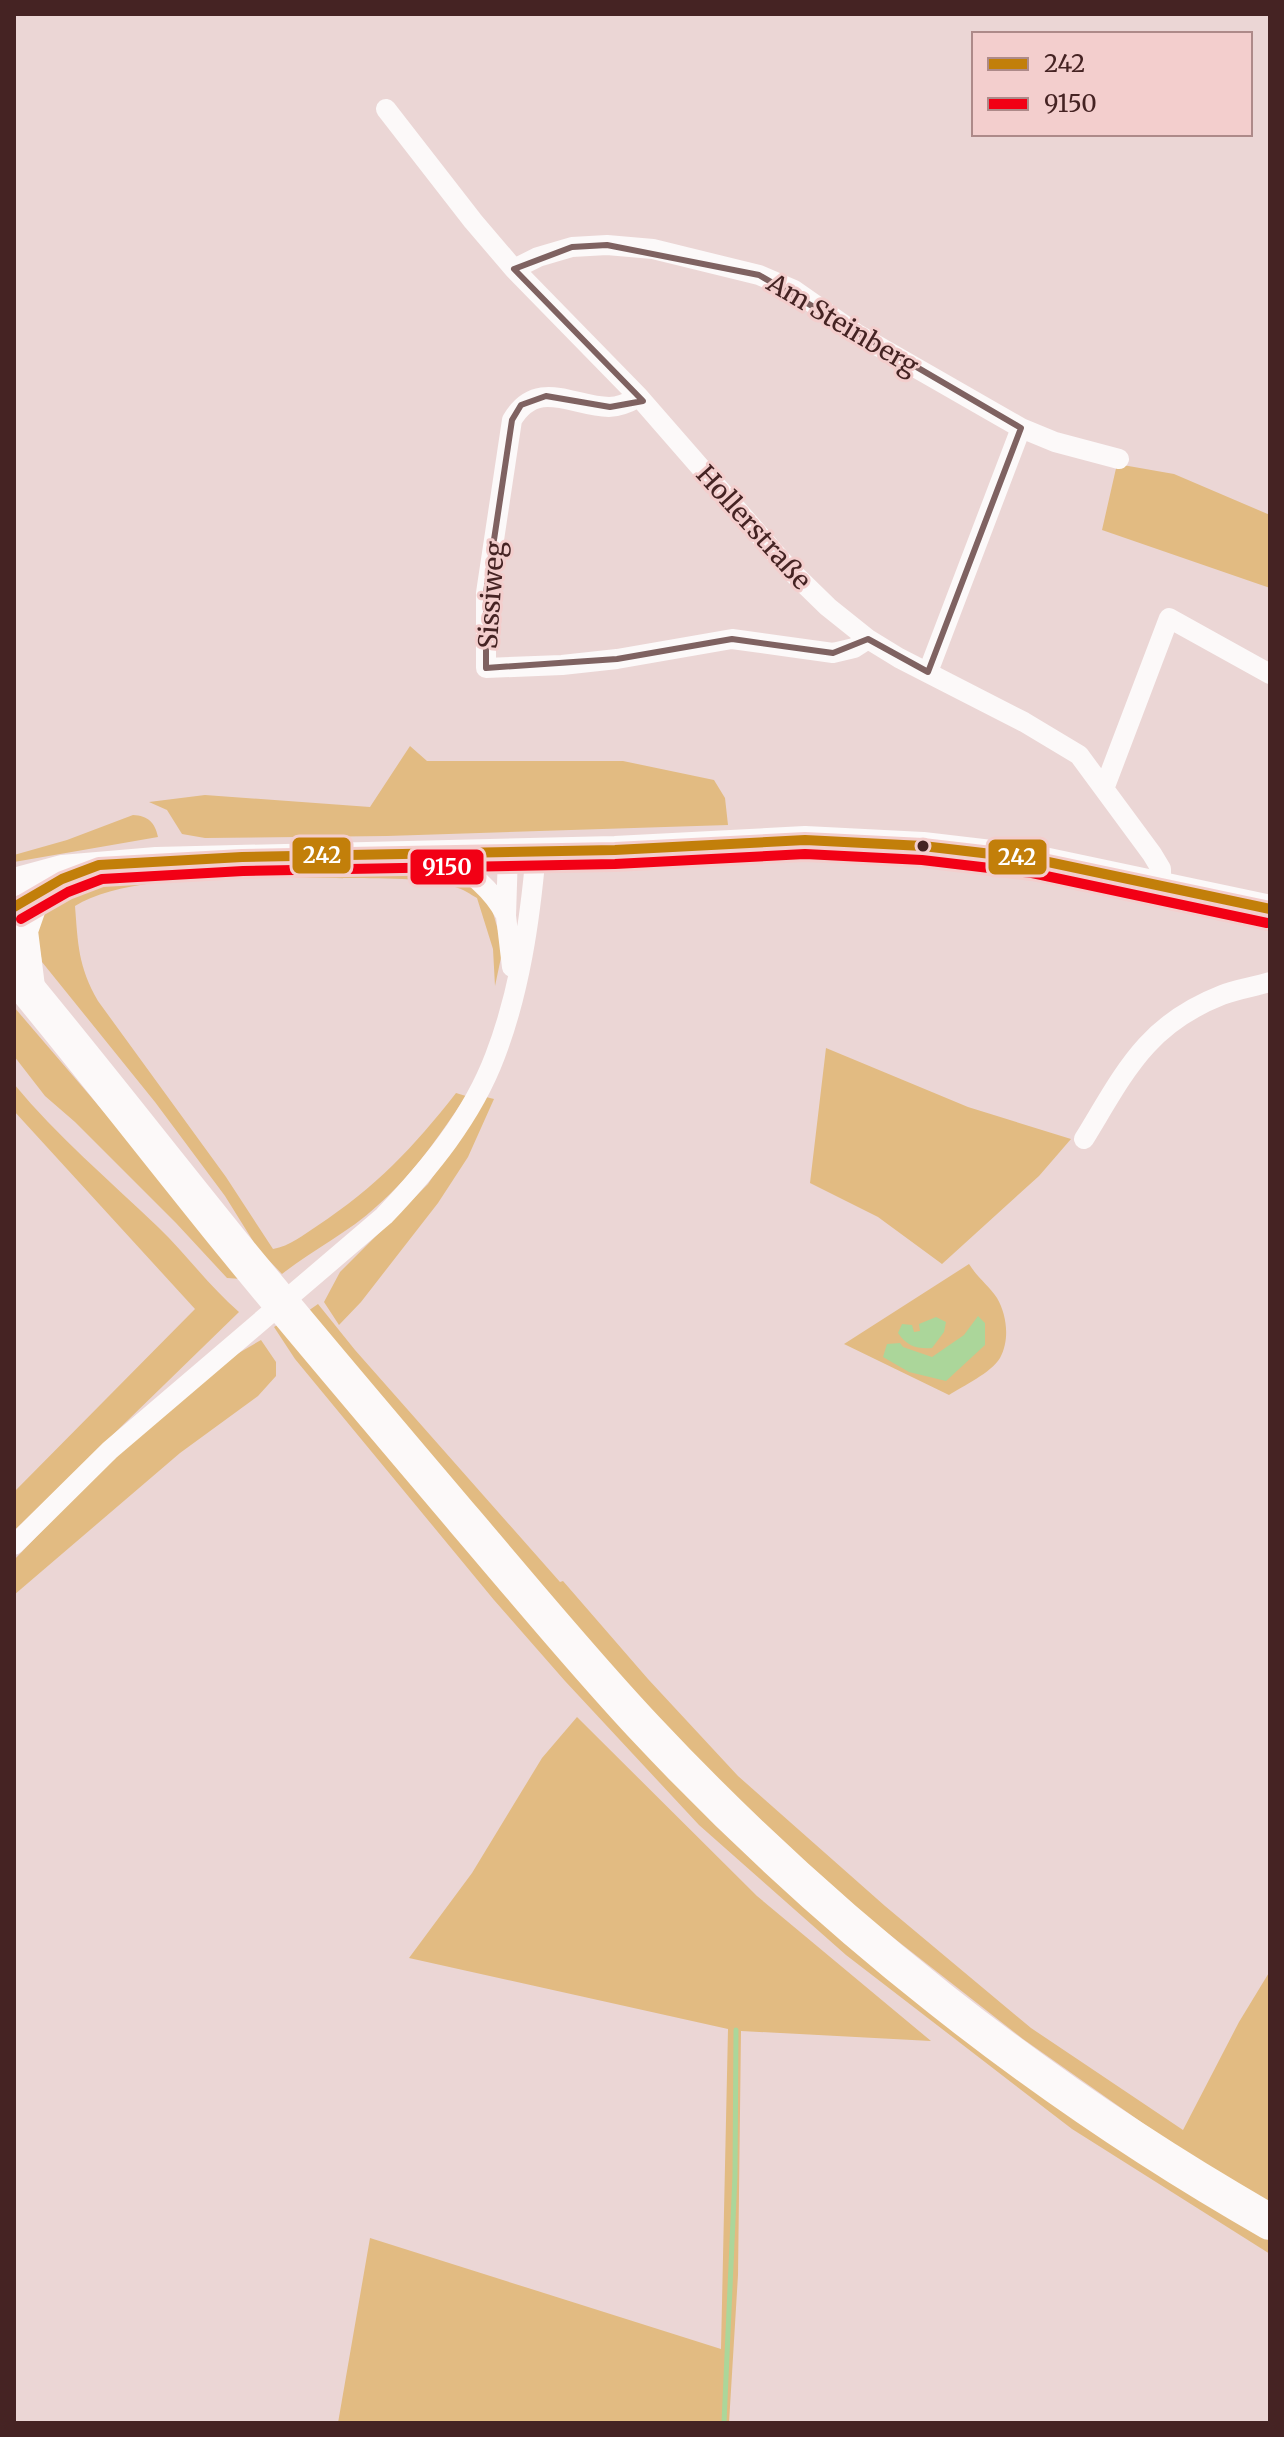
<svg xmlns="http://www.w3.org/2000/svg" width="1284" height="2437" font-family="Merriweather,serif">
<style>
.green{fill:#e2bb82}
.water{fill:#abd69a}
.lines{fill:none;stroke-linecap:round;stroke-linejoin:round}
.stream{stroke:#abd69a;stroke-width:5}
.street{stroke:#fcf9f9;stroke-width:20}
.secondary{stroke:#fcf9f9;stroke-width:28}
.highway{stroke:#fcf9f9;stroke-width:36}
.bus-1-casing{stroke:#f3cecd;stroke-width:16}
.bus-2-casing{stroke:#f3cecd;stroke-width:16}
.bus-1{stroke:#c27f0a;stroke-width:10}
.bus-2{stroke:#f20015;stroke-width:10}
.marked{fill:none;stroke:#7f6261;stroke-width:6;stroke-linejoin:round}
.bus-dot{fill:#452323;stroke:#f3cecd;stroke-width:3}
.labels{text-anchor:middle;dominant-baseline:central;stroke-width:6;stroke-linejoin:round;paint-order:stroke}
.street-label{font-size:26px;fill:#452323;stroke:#f3cecd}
.line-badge{stroke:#f3cecd;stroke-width:3}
.badge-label{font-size:22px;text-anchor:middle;font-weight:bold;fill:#fff}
</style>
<rect width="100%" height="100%" fill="#ebd6d5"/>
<path class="green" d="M 1117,464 L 1174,474 L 1270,515 L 1270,588 L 1102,530 Z
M 410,746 L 427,761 L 623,761 L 714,780 L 725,798 L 728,825 L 387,836 L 205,838 L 182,834 L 167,810 L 149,802 L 205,795 L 370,807 Z
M 133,815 C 148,816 155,822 158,837 L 14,862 L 14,855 L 67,840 Z
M 340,866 L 404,869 L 452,876 L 474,885 L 490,902 L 503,948 L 495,986 L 493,949 L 477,898 C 470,894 463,889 455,887 C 420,876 370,879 334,878 C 267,878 130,871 75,906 C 78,944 78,966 98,1001 L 226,1177 L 273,1249 C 290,1246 303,1235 317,1226 C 376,1187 413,1148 456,1093 L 466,1096 C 440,1135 413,1175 377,1206 C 348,1233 312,1250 282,1274 L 258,1249 L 225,1196 L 155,1102 L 42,962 L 33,913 C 54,887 70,883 101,874 Z
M 14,1007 L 182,1203 L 242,1279 L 227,1278 L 176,1223 L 75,1122 L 45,1096 L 14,1056 Z
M 826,1048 L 968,1107 L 1071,1139 L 1039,1176 L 942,1264 L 878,1217 L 810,1183 Z
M 14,1084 C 57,1136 109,1180 158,1227 C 186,1254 209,1286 239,1312 L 14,1531 L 14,1492 L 195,1309 L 14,1111 Z
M 486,1097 L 494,1099 L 468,1157 L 438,1203 L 361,1302 L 339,1325 L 324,1302 L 340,1272 L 428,1184 Z
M 969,1264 C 977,1277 989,1286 997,1298 C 1007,1315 1010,1340 1000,1358 C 991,1373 963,1386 949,1395 L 844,1344 Z
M 318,1304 L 355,1350 L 560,1582 L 563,1581 L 648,1679 L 738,1776 L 885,1906 L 1031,2028 L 1183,2130 L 1239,2022 L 1270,1971 L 1270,2205 L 1171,2143 L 1023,2039 L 872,1921 L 799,1856 L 730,1791 L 590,1647 L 308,1311 Z
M 279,1324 L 707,1807 L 1270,2235 L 1270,2254 L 1072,2129 L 846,1955 L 699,1825 L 565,1681 L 494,1600 L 295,1359 L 274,1327 Z
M 261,1340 L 276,1362 L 276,1376 L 258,1396 L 180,1453 L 14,1595 L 14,1560 L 115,1455 L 237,1354 Z
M 577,1717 L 757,1896 L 931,2041 L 741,2031 L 738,2275 L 729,2423 L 338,2423 L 370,2238 L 721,2349 L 728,2029 L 409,1958 L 472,1873 L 542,1758 Z"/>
<path class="water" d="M 978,1316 L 985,1323 L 985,1345 L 946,1381 L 909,1372 L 883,1357 L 887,1344 L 900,1343 L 903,1347 L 932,1357 L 964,1335 Z
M 936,1317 L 946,1322 L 944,1332 L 932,1348 C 916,1349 907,1346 898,1333 L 902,1324 L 912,1325 L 914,1332 L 920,1331 L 919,1324 Z"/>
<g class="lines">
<path class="stream" d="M 724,2423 L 735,2175 L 736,2030"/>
<path class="street" d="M 386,109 L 473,221 L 514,269 L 639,397 L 789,569 L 828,607 L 868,639 L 899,658 L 1024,722 L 1079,755 L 1152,854 L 1161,869 L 1161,884
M 514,269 L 538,257 L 572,247 L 607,245 L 653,249 L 759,275 L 794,290 L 857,334 L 1021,428 L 1055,442 L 1119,459
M 639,397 C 630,402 620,407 609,407 C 572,406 537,378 512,420 L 486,593 L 486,668 L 562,665 L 617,659 L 732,639 L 833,653 L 854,648 L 868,639
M 928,672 L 1021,428
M 1104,789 L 1169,618 L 1270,674
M 508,853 L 506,916 L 512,967
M 443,854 C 468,872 491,887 505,914
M 1084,1139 C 1124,1074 1145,1025 1222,995 C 1237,989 1254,987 1270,982
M 14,1545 L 110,1450 L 384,1216 C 429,1169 472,1117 495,1056 C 520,991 530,920 536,852"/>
<path class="secondary" d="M 14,882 L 62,869 L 156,861 L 615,850 L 805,840 L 923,846 L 1034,859 L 1270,909
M 32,995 L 24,931 L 38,891"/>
<path class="highway" d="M 14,973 C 89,1063 160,1155 233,1245 C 309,1338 387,1429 464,1520 C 524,1590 583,1662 646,1729 C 827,1922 1040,2091 1270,2222"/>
<defs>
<path id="bus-1" d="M 14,907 L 62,879 L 99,865 L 242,857 L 615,850 L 805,840 L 923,846 L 1034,859 L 1270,909"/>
<path id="bus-2" d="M 21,919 L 68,892 L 102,879 L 243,871 L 615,864 L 805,854 L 922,860 L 1032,873 L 1267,923"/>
</defs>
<use href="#bus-1" class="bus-1-casing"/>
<use href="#bus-2" class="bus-2-casing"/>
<use href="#bus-1" class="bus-1"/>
<use href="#bus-2" class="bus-2"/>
</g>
<path class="marked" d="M 607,245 L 759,275 L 1021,428 L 928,672 L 868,639 L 833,653 L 732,639 L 617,659 L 486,668 L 486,593 L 512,420 L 521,405 L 546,396 L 610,407 L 643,401 L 514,269 L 572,247 Z"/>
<circle class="bus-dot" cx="923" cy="846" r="7"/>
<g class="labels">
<g class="street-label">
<text transform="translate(843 324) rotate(31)">Am Steinberg</text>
<text transform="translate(754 527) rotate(48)">Hollerstraße</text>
<text transform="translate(491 595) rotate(-86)">Sissiweg</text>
</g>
</g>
<g class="line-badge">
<rect x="291" y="836" width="61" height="39" rx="8" fill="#c27f0a"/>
<rect x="987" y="838" width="61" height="38" rx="8" fill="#c27f0a"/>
<rect x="409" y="848" width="76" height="38" rx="8" fill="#f20015"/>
</g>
<g class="badge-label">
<text x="322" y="863">242</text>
<text x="1017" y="865">242</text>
<text x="447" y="875">9150</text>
</g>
<rect width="1284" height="2437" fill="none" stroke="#452323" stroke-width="32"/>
<rect x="972" y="32" width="280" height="104" fill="#f3cecd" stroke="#ad8a89" stroke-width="2"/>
<rect x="988" y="58" width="40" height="12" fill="#c27f0a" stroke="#ad8a89" stroke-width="2"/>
<text x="1044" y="72" font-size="24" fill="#452323">242</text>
<rect x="988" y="98" width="40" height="12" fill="#f20015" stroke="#ad8a89" stroke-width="2"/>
<text x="1044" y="112" font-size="24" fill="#452323">9150</text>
</svg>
